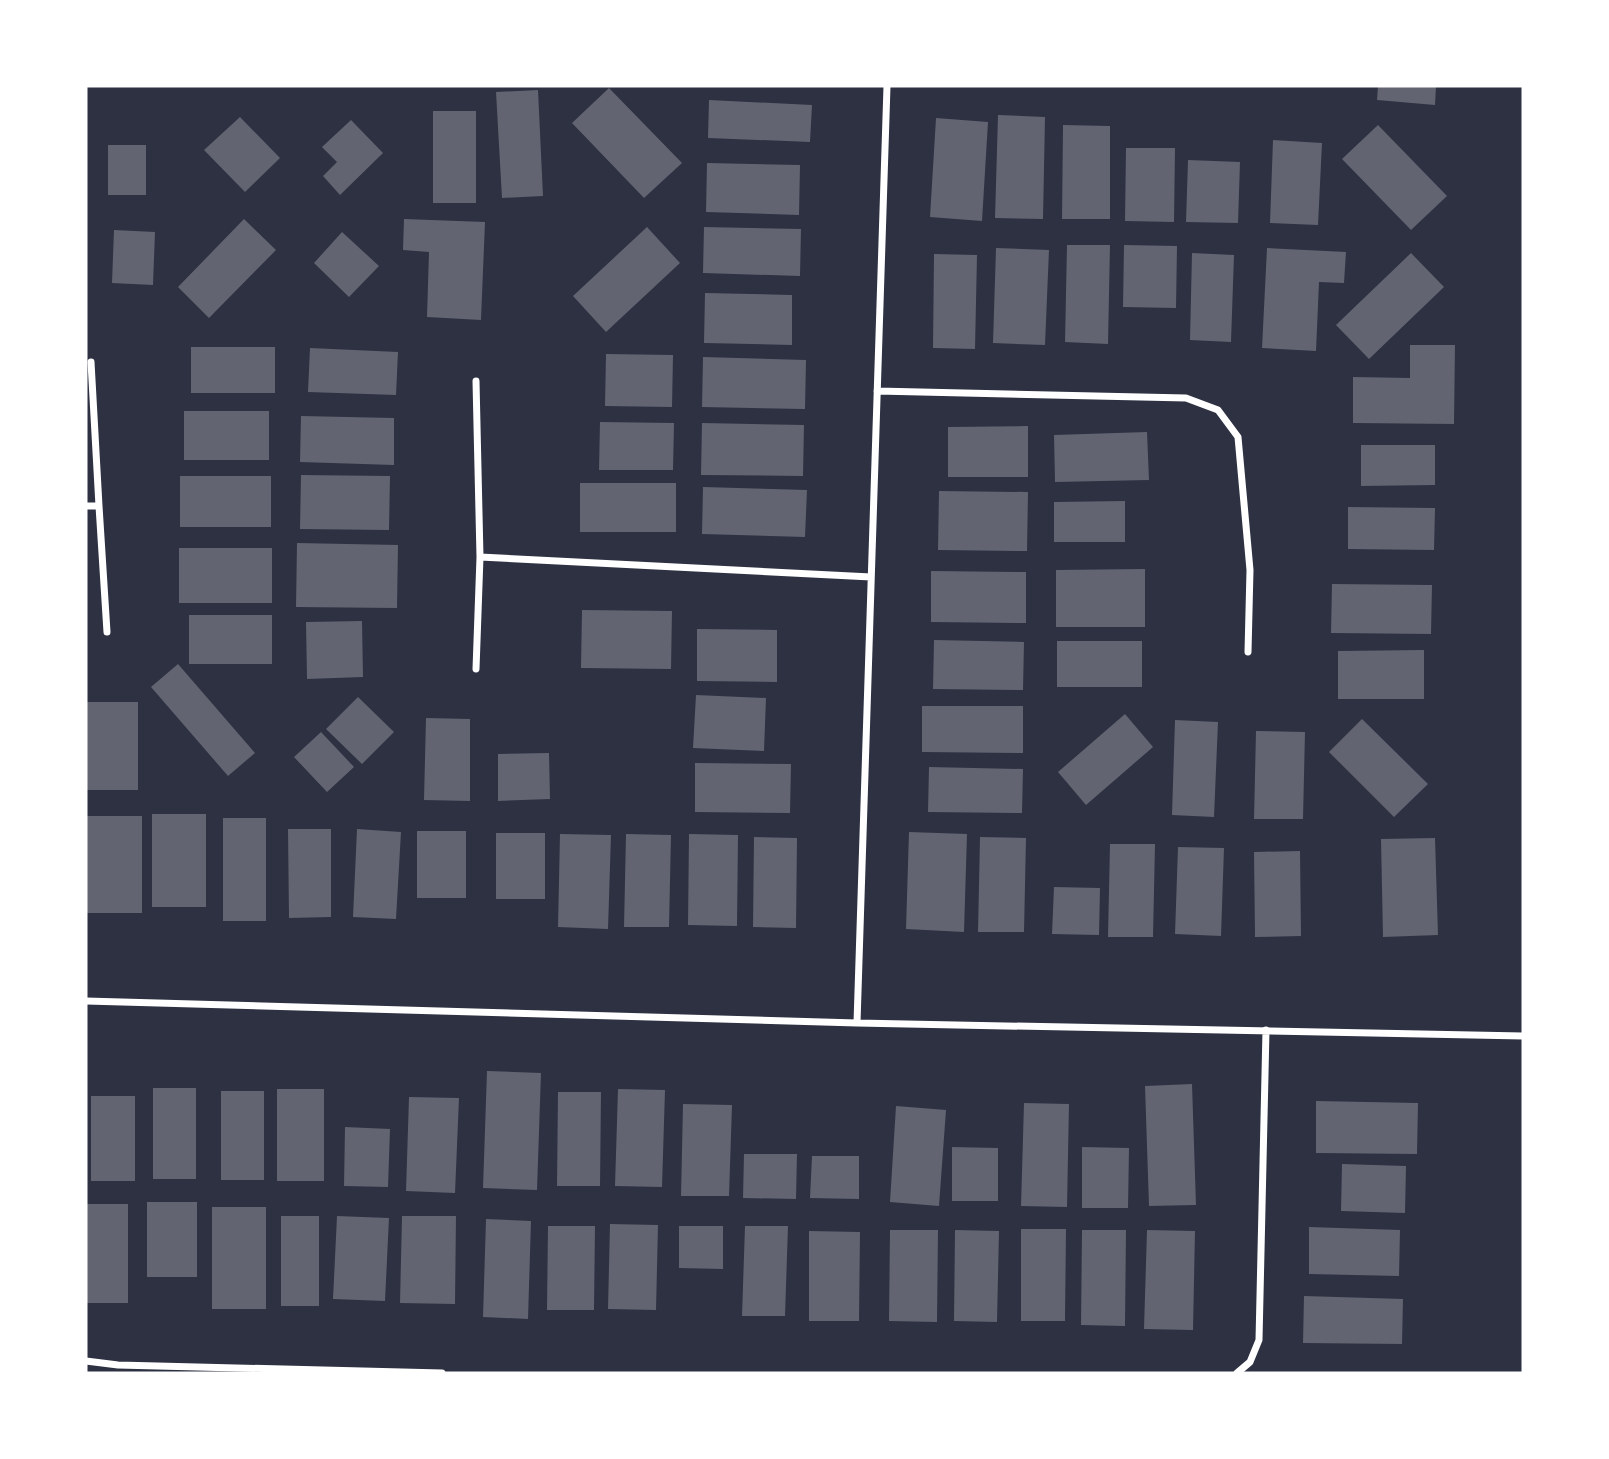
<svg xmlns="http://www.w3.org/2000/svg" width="1609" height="1459" font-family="'IBM Plex Sans',sans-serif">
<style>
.building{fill:#626471}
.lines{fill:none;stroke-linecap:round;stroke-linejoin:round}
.minor{stroke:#fff;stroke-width:7}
</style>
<rect width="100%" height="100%" fill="#2d3142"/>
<path class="building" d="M 1378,86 L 1436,86 L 1435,105 L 1377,100 Z
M 609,88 L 682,163 L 644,198 L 572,123 Z
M 538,90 L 543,196 L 502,198 L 496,92 Z
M 709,100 L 812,105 L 810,142 L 708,138 Z
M 433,111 L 476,111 L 476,203 L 433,203 Z
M 998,115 L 1045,117 L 1043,219 L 995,218 Z
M 240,117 L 280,158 L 245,192 L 204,150 Z
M 936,118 L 988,122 L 982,221 L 930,217 Z
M 351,120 L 383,153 L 340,195 L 323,176 L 337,162 L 322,147 Z
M 1063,125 L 1110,126 L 1110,219 L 1062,219 Z
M 1378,125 L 1447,196 L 1411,230 L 1342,159 Z
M 1273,140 L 1322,143 L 1318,225 L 1270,223 Z
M 108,145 L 146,145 L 146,195 L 108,195 Z
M 1126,148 L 1175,148 L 1174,222 L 1125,221 Z
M 1188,160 L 1240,162 L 1238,223 L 1186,222 Z
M 707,163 L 800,165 L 799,215 L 706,212 Z
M 244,219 L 276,250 L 209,318 L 178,287 Z
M 404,219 L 485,222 L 481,320 L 427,317 L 429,252 L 403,250 Z
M 647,227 L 680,263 L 606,332 L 573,296 Z
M 704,227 L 801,229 L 800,276 L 703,273 Z
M 114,230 L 155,232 L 153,285 L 112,283 Z
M 342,232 L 379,266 L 349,297 L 314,263 Z
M 1067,245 L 1110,245 L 1108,344 L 1065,342 Z
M 1124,245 L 1177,246 L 1176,308 L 1123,307 Z
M 996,248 L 1049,250 L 1045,345 L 993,343 Z
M 1267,248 L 1346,252 L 1344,283 L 1319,282 L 1316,351 L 1262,348 Z
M 1192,253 L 1234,255 L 1231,342 L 1190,340 Z
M 1411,253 L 1444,287 L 1369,359 L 1336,325 Z
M 934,254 L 977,255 L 975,349 L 933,348 Z
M 705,293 L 792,295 L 792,345 L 704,343 Z
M 1410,345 L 1455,345 L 1454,424 L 1353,423 L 1353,377 L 1410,378 Z
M 191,347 L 275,347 L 275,393 L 191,393 Z
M 310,348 L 398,352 L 396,395 L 308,392 Z
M 606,354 L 673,355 L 672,407 L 605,406 Z
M 703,357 L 806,360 L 805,409 L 702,407 Z
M 184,411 L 269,411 L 269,460 L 184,460 Z
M 301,416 L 394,418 L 394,465 L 300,462 Z
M 600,422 L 674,423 L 673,470 L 599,470 Z
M 702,423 L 804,425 L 803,476 L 701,475 Z
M 1028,426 L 1028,477 L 948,477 L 948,427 Z
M 1147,432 L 1149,480 L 1055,482 L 1054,435 Z
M 1361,445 L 1435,445 L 1435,485 L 1361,486 Z
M 301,475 L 390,476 L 389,530 L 300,529 Z
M 180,476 L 271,476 L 271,527 L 180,527 Z
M 580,483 L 676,483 L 676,532 L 580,532 Z
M 703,487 L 807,490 L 805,537 L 702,534 Z
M 939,491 L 1028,492 L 1027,551 L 938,550 Z
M 1125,501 L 1125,542 L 1054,542 L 1054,502 Z
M 1348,507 L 1435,508 L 1434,550 L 1348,549 Z
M 297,543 L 398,545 L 397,608 L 296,607 Z
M 179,548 L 272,548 L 272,603 L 179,603 Z
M 1145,569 L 1145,627 L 1056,627 L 1056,570 Z
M 931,571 L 1026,572 L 1026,623 L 931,622 Z
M 1332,584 L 1432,585 L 1431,634 L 1331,633 Z
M 582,610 L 672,611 L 671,669 L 581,668 Z
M 189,615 L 272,615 L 272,664 L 189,664 Z
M 362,621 L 363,677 L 307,679 L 306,622 Z
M 697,629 L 777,630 L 777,682 L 697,681 Z
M 934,640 L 1024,642 L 1023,690 L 933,689 Z
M 1057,641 L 1142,641 L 1142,687 L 1057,687 Z
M 1424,650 L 1424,699 L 1338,699 L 1338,651 Z
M 178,664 L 255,753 L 228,776 L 151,687 Z
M 696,695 L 766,698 L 764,751 L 693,748 Z
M 358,697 L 394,732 L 362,764 L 326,729 Z
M 86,702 L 138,702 L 138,790 L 86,790 Z
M 922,706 L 1023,706 L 1023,753 L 922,752 Z
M 1125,714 L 1153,747 L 1086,805 L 1058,772 Z
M 426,718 L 470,719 L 470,801 L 424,800 Z
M 1362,719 L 1428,784 L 1394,817 L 1329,752 Z
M 1175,720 L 1218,722 L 1214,817 L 1172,815 Z
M 1256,731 L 1305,732 L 1303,819 L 1254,819 Z
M 321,732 L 354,767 L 327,792 L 294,757 Z
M 549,753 L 550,799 L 498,801 L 498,754 Z
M 695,763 L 791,764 L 790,813 L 695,812 Z
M 929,767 L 1023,769 L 1022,813 L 928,812 Z
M 152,814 L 206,814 L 206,907 L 152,907 Z
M 86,816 L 142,816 L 142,913 L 86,913 Z
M 223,818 L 266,818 L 266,921 L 223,921 Z
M 288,829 L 331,829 L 331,917 L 289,918 Z
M 357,829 L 401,832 L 396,919 L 353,917 Z
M 417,831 L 466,831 L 466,898 L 417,898 Z
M 909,832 L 967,834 L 964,932 L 906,929 Z
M 496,833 L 545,833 L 545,899 L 496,899 Z
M 560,834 L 611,835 L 608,929 L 558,927 Z
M 626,834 L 671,835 L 669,927 L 624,927 Z
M 689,834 L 738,835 L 737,926 L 688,925 Z
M 754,837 L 797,838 L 796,928 L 753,927 Z
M 980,837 L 1026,838 L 1024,932 L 978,932 Z
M 1435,838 L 1438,935 L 1383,937 L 1381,839 Z
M 1110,844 L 1155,844 L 1153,937 L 1108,937 Z
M 1178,847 L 1224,848 L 1221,936 L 1175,934 Z
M 1300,851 L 1301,936 L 1255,937 L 1254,852 Z
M 1054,887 L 1100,888 L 1099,935 L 1052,934 Z
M 487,1071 L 541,1073 L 537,1190 L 483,1188 Z
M 1192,1084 L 1196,1205 L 1149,1206 L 1145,1086 Z
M 153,1088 L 196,1088 L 196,1179 L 153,1179 Z
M 277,1089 L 324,1089 L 324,1181 L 277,1181 Z
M 618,1089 L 665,1090 L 662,1187 L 615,1186 Z
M 221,1091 L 264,1091 L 264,1180 L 221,1180 Z
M 558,1092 L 601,1092 L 600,1186 L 557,1186 Z
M 91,1096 L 135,1096 L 135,1181 L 91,1181 Z
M 409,1097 L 459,1098 L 455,1193 L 406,1191 Z
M 1316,1101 L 1418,1103 L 1417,1154 L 1316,1153 Z
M 1024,1103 L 1069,1104 L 1067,1207 L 1021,1206 Z
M 683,1104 L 732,1105 L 729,1196 L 681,1196 Z
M 896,1106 L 946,1110 L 939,1206 L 890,1202 Z
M 345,1127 L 390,1129 L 388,1187 L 344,1186 Z
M 952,1147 L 998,1148 L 998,1201 L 952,1201 Z
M 1082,1147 L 1129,1148 L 1128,1208 L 1082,1208 Z
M 744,1154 L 797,1154 L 796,1199 L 743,1198 Z
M 812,1156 L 859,1156 L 859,1199 L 810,1198 Z
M 1342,1164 L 1406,1166 L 1405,1213 L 1341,1211 Z
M 147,1202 L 197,1202 L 197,1277 L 147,1277 Z
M 86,1204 L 128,1204 L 128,1303 L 86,1303 Z
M 212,1207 L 266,1207 L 266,1309 L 212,1309 Z
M 281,1216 L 319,1216 L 319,1306 L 281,1306 Z
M 337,1216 L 389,1218 L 385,1301 L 333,1299 Z
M 402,1216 L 456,1216 L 455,1304 L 400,1303 Z
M 486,1219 L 531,1221 L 528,1319 L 483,1317 Z
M 610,1224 L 658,1225 L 656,1310 L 608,1309 Z
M 548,1226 L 595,1226 L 594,1310 L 547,1310 Z
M 679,1226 L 723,1226 L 723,1269 L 679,1268 Z
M 745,1226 L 788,1226 L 785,1316 L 742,1316 Z
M 1309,1227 L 1400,1230 L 1399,1276 L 1309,1274 Z
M 1021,1229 L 1066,1229 L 1065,1321 L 1021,1321 Z
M 890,1230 L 938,1230 L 937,1322 L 889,1321 Z
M 955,1230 L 999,1231 L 997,1322 L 954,1321 Z
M 1082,1230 L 1126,1230 L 1125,1326 L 1081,1325 Z
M 1147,1230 L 1195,1231 L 1193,1330 L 1144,1329 Z
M 809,1231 L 860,1232 L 859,1321 L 809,1321 Z
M 1304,1296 L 1403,1299 L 1402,1344 L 1303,1343 Z"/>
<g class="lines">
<path class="minor" d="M 476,381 L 480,557 L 476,669
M 877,391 L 1186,398 L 1218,410 L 1238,437 L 1250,570 L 1248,652
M 86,506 L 99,506 L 91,362
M 99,506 L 107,632
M 480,557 L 871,577
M 86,1001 L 857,1023 L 1523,1036
M 857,1023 L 887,86
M 86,1361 L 118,1365 L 442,1373
M 1237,1373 L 1250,1362 L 1259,1340 L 1266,1030"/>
</g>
<rect width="1609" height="1459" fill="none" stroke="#ffffff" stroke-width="175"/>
</svg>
